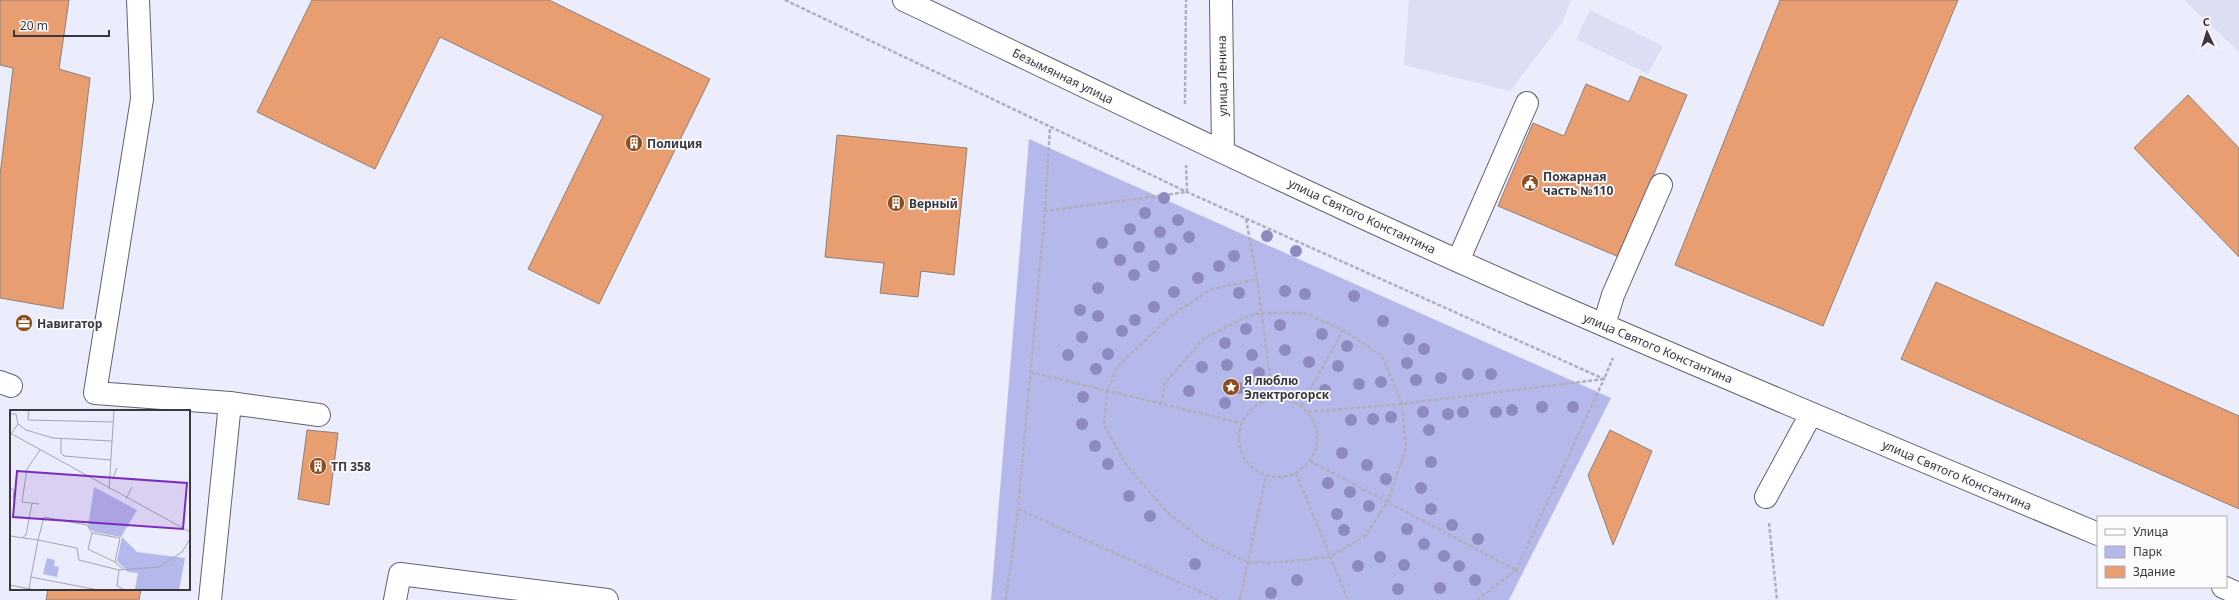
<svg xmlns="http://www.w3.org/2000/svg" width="2239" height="600" font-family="'Noto Sans',sans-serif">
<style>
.built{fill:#dcdef3}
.green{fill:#b5b8ea}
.building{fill:#e99e72;stroke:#8d8079}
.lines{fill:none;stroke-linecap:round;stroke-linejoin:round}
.minor-casing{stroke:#61626f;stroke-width:24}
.path{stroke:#afb0bb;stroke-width:2.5;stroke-dasharray:4 2;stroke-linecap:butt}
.minor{stroke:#fff;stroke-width:22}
.tree{fill:#8d8ac0}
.labels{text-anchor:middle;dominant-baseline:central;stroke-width:3.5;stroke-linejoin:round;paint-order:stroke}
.street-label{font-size:12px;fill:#38383e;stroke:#fbfbfe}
.poi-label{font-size:12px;font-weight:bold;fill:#38383e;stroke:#fbfbfe;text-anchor:start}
.inset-road{fill:none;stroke:#a4a5b0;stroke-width:1}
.view{fill:#7b2cbf;fill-opacity:0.15;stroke:#7b2cbf;stroke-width:2}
.inset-edge{fill:none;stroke:#38383e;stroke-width:2}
</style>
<rect width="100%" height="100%" fill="#ecedfc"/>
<path class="built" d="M 1409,0 L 1571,0 L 1562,23 L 1510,91 L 1404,65 Z
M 2184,0 L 2239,0 L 2239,52 Z
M 1590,10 L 1663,46 L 1648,74 L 1576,39 Z"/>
<path class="green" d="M 1029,139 L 1611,398 L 1509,600 L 991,600 Z"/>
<path class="building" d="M 0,0 L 69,0 L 59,69 L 90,78 L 63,309 L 0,298 L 0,175 L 13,68 L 0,65 Z
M 312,0 L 549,0 L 710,79 L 599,304 L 528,269 L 603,116 L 440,37 L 375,169 L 257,112 Z
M 1780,0 L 1958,0 L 1823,326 L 1675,265 Z
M 1640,76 L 1687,95 L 1619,257 L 1498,206 L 1533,123 L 1564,136 L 1586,84 L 1629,102 Z
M 2188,95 L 2239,148 L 2239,257 L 2134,148 Z
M 837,135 L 967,148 L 954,275 L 921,271 L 918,297 L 880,293 L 884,263 L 825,257 Z
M 1936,282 L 2239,416 L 2239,509 L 1901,359 Z
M 307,430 L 338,433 L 329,505 L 298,499 Z
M 1610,430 L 1652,451 L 1613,545 L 1588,475 Z
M 48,589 L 141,589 L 139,600 L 46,600 Z"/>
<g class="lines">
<defs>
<path id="minor" d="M 138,0 L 142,99 L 95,393 L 230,403 L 319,415
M 904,0 C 1120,103 1335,208 1553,303 C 1734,382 1916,458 2098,534
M 1221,0 L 1223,152
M 1458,261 L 1527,103
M 1604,325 L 1613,295 L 1661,185
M 0,382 L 11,386
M 1766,497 L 1811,414
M 2223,587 L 2239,594
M 210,600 L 230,403
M 395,600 L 400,574 L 607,600"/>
</defs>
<use href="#minor" class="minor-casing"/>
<path class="path" d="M 785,0 L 1187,192 L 1604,379 L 1516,570 L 1477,600
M 1185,104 L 1186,0
M 1045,211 L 1050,128
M 1246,219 L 1257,279 L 1273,399
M 1030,372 L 1241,423
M1239 438a39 39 0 1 1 78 0a39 39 0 1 1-78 0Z
M 1161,404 L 1165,383 L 1203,339 L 1246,317 L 1261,313 L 1304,313 L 1343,330 L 1382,356 L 1402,404 L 1406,448 L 1388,501 L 1366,535 L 1330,557 L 1272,563 L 1247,562 L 1205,542 L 1168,513 L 1127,466 L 1104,425 L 1107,391 L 1118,366 L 1172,315 L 1212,289 L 1257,279
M 1301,406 L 1343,330
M 1308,412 L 1402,404 L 1604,379 L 1613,358
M 1310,461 L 1516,570
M 1296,473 L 1348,600
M 1018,509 L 1218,600
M 1769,523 L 1777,600
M 1006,600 L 1018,509 L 1045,211 L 1187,192 L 1186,165
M 1240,600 L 1266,475"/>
<use href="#minor" class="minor"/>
</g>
<g class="tree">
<circle cx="1164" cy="198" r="6"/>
<circle cx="1145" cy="213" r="6"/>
<circle cx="1178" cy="220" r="6"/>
<circle cx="1130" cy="229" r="6"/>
<circle cx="1160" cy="232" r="6"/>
<circle cx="1267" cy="236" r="6"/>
<circle cx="1189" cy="237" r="6"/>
<circle cx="1102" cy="243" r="6"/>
<circle cx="1139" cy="247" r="6"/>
<circle cx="1171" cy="249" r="6"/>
<circle cx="1296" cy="251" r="6"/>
<circle cx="1234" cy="256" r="6"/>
<circle cx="1120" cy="260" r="6"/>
<circle cx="1154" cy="266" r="6"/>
<circle cx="1219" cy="266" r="6"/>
<circle cx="1134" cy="275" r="6"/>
<circle cx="1198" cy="278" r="6"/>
<circle cx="1098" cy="288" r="6"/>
<circle cx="1285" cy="291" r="6"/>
<circle cx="1174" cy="292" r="6"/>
<circle cx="1239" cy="293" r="6"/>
<circle cx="1305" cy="294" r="6"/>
<circle cx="1354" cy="296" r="6"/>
<circle cx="1154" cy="307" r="6"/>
<circle cx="1080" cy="310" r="6"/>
<circle cx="1098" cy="316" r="6"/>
<circle cx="1135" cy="320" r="6"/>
<circle cx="1383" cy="321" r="6"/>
<circle cx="1280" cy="325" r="6"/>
<circle cx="1246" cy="329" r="6"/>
<circle cx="1122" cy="331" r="6"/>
<circle cx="1322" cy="334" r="6"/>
<circle cx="1082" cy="337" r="6"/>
<circle cx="1409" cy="339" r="6"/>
<circle cx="1225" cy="343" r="6"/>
<circle cx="1347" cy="346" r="6"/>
<circle cx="1424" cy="349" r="6"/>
<circle cx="1285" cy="350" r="6"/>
<circle cx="1108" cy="354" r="6"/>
<circle cx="1068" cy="355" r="6"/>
<circle cx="1252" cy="355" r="6"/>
<circle cx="1309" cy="362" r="6"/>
<circle cx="1407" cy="363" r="6"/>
<circle cx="1227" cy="365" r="6"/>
<circle cx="1338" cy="366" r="6"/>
<circle cx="1202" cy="367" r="6"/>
<circle cx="1096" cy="369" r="6"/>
<circle cx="1259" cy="373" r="6"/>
<circle cx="1468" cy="374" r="6"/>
<circle cx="1491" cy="374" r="6"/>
<circle cx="1441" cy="378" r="6"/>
<circle cx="1416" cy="380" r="6"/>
<circle cx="1381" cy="382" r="6"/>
<circle cx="1359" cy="384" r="6"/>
<circle cx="1239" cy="388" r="6"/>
<circle cx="1325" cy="390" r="6"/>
<circle cx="1189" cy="391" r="6"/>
<circle cx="1083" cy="397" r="6"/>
<circle cx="1225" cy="403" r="6"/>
<circle cx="1542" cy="407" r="6"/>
<circle cx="1573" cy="407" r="6"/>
<circle cx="1512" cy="410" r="6"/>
<circle cx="1423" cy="412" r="6"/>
<circle cx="1463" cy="412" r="6"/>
<circle cx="1496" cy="412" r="6"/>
<circle cx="1448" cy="414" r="6"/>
<circle cx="1391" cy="417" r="6"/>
<circle cx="1373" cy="419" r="6"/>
<circle cx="1351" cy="420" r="6"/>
<circle cx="1082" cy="424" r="6"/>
<circle cx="1429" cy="430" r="6"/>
<circle cx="1095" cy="446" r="6"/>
<circle cx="1342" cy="453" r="6"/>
<circle cx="1431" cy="462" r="6"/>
<circle cx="1108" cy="464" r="6"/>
<circle cx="1367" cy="465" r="6"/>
<circle cx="1386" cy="479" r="6"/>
<circle cx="1328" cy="483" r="6"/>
<circle cx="1421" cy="488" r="6"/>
<circle cx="1350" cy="492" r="6"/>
<circle cx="1129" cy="496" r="6"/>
<circle cx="1369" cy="506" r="6"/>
<circle cx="1431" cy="509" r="6"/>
<circle cx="1337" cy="514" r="6"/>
<circle cx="1150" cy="516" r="6"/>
<circle cx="1452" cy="525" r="6"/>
<circle cx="1407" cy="529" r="6"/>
<circle cx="1344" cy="530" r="6"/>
<circle cx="1478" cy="539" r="6"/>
<circle cx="1424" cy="544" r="6"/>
<circle cx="1444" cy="556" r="6"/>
<circle cx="1380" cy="557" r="6"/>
<circle cx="1195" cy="564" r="6"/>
<circle cx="1404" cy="565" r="6"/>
<circle cx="1358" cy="566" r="6"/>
<circle cx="1459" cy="566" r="6"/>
<circle cx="1297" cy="580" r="6"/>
<circle cx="1475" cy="580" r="6"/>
<circle cx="1440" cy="588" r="6"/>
<circle cx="1398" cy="589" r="6"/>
<circle cx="1271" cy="593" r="6"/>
</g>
<defs>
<symbol id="building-disc" viewBox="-11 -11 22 22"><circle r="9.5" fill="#8f4c1d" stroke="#fbfbfe"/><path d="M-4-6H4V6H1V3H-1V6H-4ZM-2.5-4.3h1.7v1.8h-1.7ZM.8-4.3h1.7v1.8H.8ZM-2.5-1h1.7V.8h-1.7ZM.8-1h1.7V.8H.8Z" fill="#fff"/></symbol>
<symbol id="civic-disc" viewBox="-11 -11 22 22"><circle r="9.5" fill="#8f4c1d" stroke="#fbfbfe"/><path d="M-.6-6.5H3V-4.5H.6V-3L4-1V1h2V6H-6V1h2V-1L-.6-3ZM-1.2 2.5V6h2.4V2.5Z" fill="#fff"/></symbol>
<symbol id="office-disc" viewBox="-11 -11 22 22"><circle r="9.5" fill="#8f4c1d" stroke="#fbfbfe"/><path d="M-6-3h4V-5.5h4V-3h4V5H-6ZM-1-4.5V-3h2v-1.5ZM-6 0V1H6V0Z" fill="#fff"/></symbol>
<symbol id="sight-disc" viewBox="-11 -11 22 22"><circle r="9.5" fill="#8f4c1d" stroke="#fbfbfe"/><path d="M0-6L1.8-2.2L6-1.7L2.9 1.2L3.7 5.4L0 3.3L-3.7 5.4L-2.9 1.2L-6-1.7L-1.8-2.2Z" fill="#fff"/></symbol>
</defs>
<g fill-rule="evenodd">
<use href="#building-disc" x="624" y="133" width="20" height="20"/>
<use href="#civic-disc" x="1520" y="173" width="20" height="20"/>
<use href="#building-disc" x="886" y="193" width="20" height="20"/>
<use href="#office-disc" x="14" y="313" width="20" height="20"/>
<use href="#sight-disc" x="1221" y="377" width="20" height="20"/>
<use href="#building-disc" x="308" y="456" width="20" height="20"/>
</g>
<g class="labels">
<g class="street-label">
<text transform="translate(1063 76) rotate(26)">Безымянная улица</text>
<text transform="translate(1222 76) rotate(-91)">улица Ленина</text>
<text transform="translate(1362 216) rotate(25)">улица Святого Константина</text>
<text transform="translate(1658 348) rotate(23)">улица Святого Константина</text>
<text transform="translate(1957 475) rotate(23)">улица Святого Константина</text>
</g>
<g class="poi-label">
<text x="647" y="143">Полиция</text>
<text x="1543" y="176">Пожарная<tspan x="1543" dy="14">часть №110</tspan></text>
<text x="909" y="203">Верный</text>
<text x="37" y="323">Навигатор</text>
<text x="1244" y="380">Я люблю<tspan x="1244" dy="14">Электрогорск</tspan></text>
<text x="331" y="466">ТП 358</text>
</g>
</g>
<g transform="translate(10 410)">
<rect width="180" height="180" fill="#ecedfc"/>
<path d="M 84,77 L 127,100 L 111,127 L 84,122 L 78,117 ZM 112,127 L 127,142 L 175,148 L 169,180 L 125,179 L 128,163 L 118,162 L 107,151 ZM 37,148 L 45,150 L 44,156 L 49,157 L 47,167 L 33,164 Z" fill="#b5b8ea"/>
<path class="inset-road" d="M 19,0 L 18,10 L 103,12M 0,4 L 6,4 L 8,14 L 16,20 L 43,28 L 102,31M 0,23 L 180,122M 1,24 L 8,14M 51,28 L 51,43 L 54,46 L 101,50M 99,67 L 103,68 L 107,58M 0,78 L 4,80 L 3,89 L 5,91M 99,79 L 104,0M 116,89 L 122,77M 29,94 L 12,92 L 17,59 L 30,40M 82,123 L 78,139 L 105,152 L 114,160M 0,126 L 28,130 L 34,107 L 77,115 L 82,123 L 110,128 L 105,152M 12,128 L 16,125 L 22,93M 109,160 L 149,157 L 172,142 L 180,129M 21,167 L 28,130 L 67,138 L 69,150 L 109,160 L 107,176 L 115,180M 0,175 L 25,180M 19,179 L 21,167 L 88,180"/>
<path class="view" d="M 7,61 L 177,73 L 173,119 L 3,107 Z"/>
<rect width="180" height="180" class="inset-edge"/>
</g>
<rect x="2097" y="516" width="130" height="72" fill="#fbfbfe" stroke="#adadb1"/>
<rect x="2105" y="529" width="20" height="6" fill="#ffffff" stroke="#adadb1"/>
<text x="2133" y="536" font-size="12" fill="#38383e">Улица</text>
<rect x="2105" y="546" width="20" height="12" fill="#b5b8ea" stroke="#adadb1"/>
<text x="2133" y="556" font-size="12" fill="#38383e">Парк</text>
<rect x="2105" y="566" width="20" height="12" fill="#e99e72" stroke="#adadb1"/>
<text x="2133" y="576" font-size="12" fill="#38383e">Здание</text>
<g transform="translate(2207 32) rotate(356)" stroke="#fbfbfe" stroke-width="3" paint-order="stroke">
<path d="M0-3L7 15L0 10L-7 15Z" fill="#38383e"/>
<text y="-6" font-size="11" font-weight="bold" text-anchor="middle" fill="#38383e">С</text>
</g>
<path d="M14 30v6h95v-6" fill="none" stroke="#38383e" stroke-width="2"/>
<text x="20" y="30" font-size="12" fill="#38383e" stroke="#fbfbfe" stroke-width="3" paint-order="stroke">20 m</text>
</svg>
